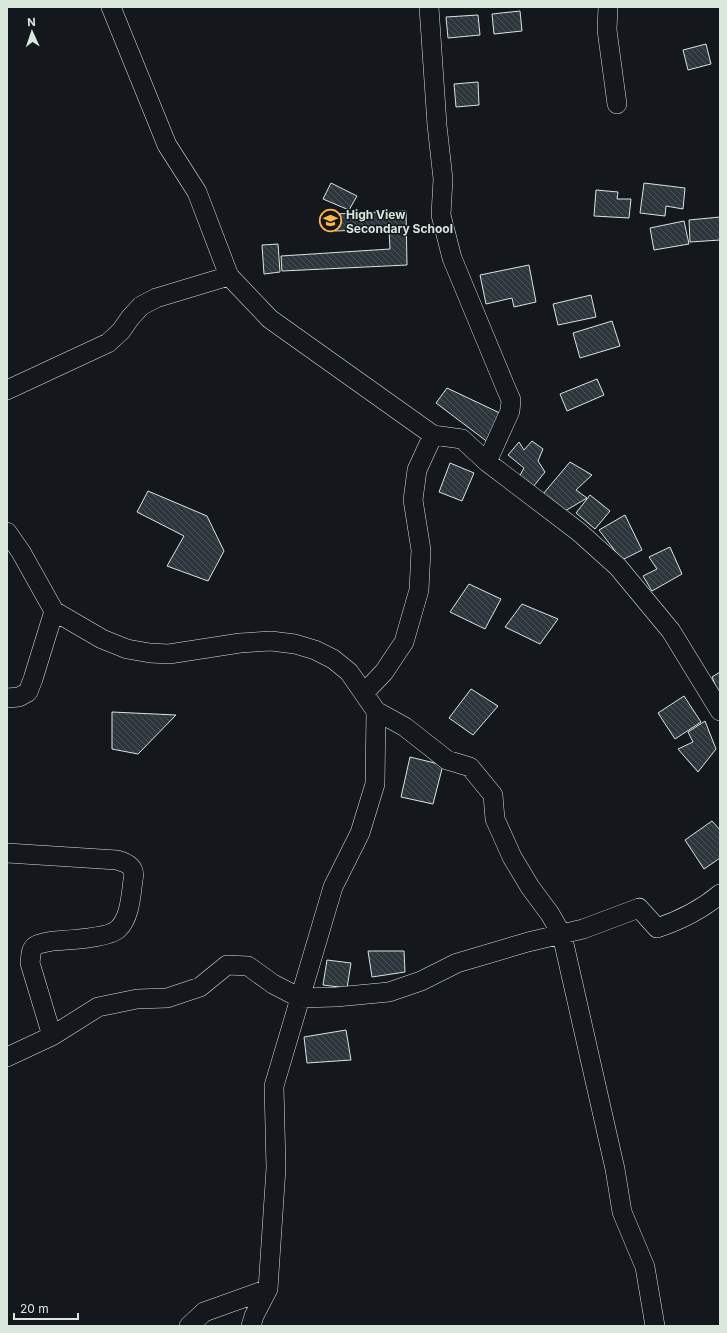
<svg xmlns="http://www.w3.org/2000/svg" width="727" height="1333" font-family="Inter,sans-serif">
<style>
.building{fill:url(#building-back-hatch);stroke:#d8e6dc}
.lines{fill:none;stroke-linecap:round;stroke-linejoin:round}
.minor-casing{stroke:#d8e6dc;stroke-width:20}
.minor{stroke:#14181c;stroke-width:19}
.labels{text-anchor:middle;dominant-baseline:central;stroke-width:3;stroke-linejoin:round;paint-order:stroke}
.poi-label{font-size:12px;font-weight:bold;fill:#d8e6dc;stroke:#14181c;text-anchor:start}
</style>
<defs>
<pattern id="building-back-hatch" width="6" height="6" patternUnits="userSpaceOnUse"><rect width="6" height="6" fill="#2c363c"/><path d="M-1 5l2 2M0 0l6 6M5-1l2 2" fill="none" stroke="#4a5358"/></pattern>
</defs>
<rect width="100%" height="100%" fill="#14181c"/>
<path class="building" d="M 520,11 L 522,31 L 494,34 L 492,14 Z
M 478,15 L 480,35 L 448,38 L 446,17 Z
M 706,44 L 711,64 L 688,70 L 683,50 Z
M 478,82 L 479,105 L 456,107 L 454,84 Z
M 331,183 L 357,196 L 349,210 L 323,199 Z
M 644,183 L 685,188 L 683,209 L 666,206 L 665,216 L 640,213 Z
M 596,190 L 618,192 L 617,199 L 631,199 L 629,218 L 594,216 Z
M 406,211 L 407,265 L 282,271 L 281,256 L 390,249 L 389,229 L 335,231 L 334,214 Z
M 720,217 L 720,240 L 690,242 L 689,220 Z
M 684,221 L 689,244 L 654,250 L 650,228 Z
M 278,244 L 280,272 L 264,274 L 262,245 Z
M 529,265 L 536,302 L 514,307 L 512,298 L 486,304 L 480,275 Z
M 591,295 L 596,317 L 558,325 L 553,304 Z
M 612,321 L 620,346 L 580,358 L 573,333 Z
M 597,379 L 604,395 L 567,411 L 560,394 Z
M 447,388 L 502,414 L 489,443 L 436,403 Z
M 532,441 L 543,449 L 538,461 L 545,472 L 533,487 L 519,477 L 524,468 L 508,455 L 519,442 L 524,450 Z
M 570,462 L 592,475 L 576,490 L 587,498 L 565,511 L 543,494 Z
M 450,463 L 474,473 L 462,501 L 439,492 Z
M 148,491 L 207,516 L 224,551 L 208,581 L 167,566 L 184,536 L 137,512 Z
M 590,495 L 610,511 L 595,529 L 576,513 Z
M 625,515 L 642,550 L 622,560 L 599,530 Z
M 670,547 L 682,574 L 652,591 L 643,576 L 657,569 L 649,557 Z
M 469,584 L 501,599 L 485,629 L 450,612 Z
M 522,604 L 558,619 L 540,644 L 505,627 Z
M 720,672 L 720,696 L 712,677 Z
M 471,689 L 498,706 L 473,735 L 449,718 Z
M 684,696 L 701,722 L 675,739 L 658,713 Z
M 112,712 L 176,715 L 138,754 L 112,749 Z
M 705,721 L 716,749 L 698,772 L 678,749 L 693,742 L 688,732 Z
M 410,757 L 443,765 L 433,804 L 401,797 Z
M 712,821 L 720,830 L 720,858 L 704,869 L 685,840 Z
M 368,951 L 404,951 L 405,972 L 372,977 Z
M 327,960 L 351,963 L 347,988 L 323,985 Z
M 346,1030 L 351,1060 L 307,1063 L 304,1037 Z"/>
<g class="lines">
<defs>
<path id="minor" d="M 111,7 L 167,145 L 197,192 L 229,276 L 270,319 L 433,435 L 462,439 L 487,462 L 579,532 L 618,567 L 671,631 L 720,711
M 429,7 L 437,125 L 443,179 L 441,215 L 452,258 L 505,386 L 511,400 L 510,411 L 487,462
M 608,7 L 607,30 L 617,104
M 7,390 L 108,343 L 121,331 L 130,318 L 141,306 L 156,298 L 229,276
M 7,532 L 21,552 L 54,611 L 102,639 L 127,649 L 150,653 L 169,654 L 240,643 L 271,641 L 295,644 L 315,650 L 333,659 L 349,672 L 376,711 L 405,727 L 447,760 L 470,767 L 493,795 L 495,819 L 512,857 L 530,887 L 550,914 L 562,935 L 615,1169 L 622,1212 L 645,1267 L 655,1326
M 364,693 L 384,672 L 404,642 L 419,590 L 421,550 L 413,500 L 417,470 L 433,435
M 7,698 L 19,697 L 28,692 L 33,679 L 54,611
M 7,853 L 117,860 C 128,863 136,867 133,880 C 131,895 130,918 118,929 C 109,938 67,940 53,941 C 48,942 39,943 35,946 C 30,950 31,957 30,963 L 52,1036
M 7,1057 L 52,1036 L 98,1007 L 137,999 L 167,998 L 200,987 L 227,965 L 248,966 L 273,984 L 300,998 L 336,997 L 389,992 L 421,981 L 457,963 L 528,942 L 583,929 L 639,908 L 657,928 C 681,920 701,910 720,894
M 189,1326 L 204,1312 L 268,1289
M 251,1326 L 254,1316 L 268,1289 L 276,1168 L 274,1086 L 333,887 L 360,833 L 375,784 L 376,711"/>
</defs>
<use href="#minor" class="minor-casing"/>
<use href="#minor" class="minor"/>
</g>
<defs>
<symbol id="school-ring" viewBox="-11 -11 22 22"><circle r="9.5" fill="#14181c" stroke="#ffb74d" stroke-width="1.5"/><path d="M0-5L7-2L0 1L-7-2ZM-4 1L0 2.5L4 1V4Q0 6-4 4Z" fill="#ffb74d"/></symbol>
</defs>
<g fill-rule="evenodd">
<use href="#school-ring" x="318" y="208" width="25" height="25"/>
</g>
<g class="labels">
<g class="poi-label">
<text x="346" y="214">High View<tspan x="346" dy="14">Secondary School</tspan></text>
</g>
</g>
<rect width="727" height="1333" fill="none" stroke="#d8e6dc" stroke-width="16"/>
<g transform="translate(32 32) rotate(357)" stroke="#14181c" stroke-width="3" paint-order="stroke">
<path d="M0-3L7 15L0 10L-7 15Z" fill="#d8e6dc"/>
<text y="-6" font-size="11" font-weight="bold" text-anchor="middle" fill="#d8e6dc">N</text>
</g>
<path d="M14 1313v6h64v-6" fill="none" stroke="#d8e6dc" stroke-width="2"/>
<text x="20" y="1313" font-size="12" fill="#d8e6dc" stroke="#14181c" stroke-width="3" paint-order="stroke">20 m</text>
</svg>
